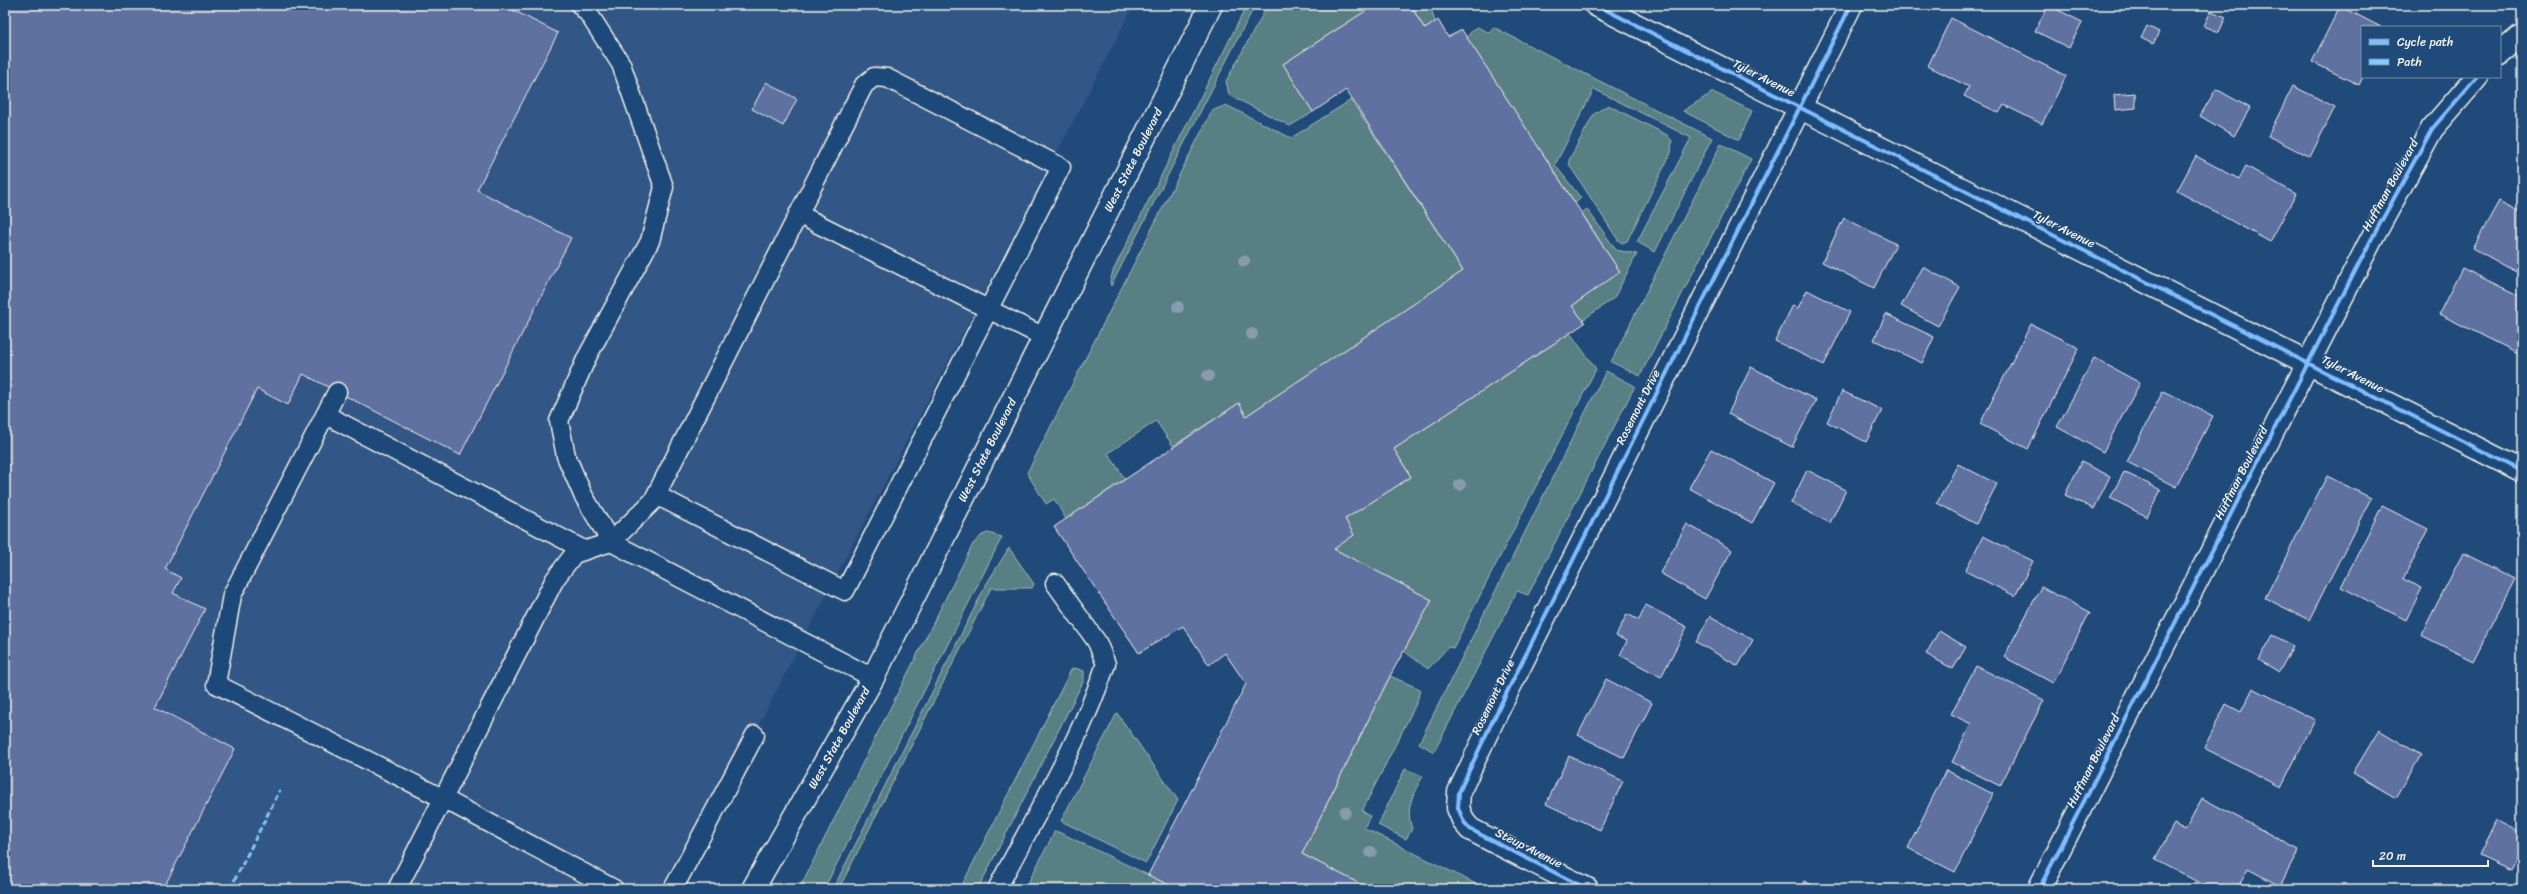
<svg xmlns="http://www.w3.org/2000/svg" width="2527" height="894" font-family="Sriracha,sans-serif">
<style>
.built{fill:#325685}
.green{fill:#597f84;stroke:#a6b8b6}
.building{fill:#5f71a0;stroke:#f4f1e8}
.lines{fill:none;stroke-linecap:round;stroke-linejoin:round}
.service-casing{stroke:#f4f1e8;stroke-width:21}
.minor-casing{stroke:#f4f1e8;stroke-width:25}
.tertiary-casing{stroke:#f4f1e8;stroke-width:25}
.primary-casing{stroke:#f4f1e8;stroke-width:25}
.service{stroke:#1f4a7a;stroke-width:18}
.minor{stroke:#1f4a7a;stroke-width:22}
.tertiary{stroke:#1f4a7a;stroke-width:22}
.primary{stroke:#1f4a7a;stroke-width:22}
.quiet{stroke:#80caff;stroke-width:3;stroke-dasharray:6 3;stroke-linecap:butt}
.cycleway-casing{stroke:#1f4a7a;stroke-width:6}
.cycleway{stroke:#80bcff;stroke-width:4}
.tree{fill:#889cae}
.labels{text-anchor:middle;dominant-baseline:central;stroke-width:3;stroke-linejoin:round;paint-order:stroke}
.street-label{font-size:12px;fill:#f4f1e8;stroke:#1f4a7a}
</style>
<rect width="100%" height="100%" fill="#1f4a7a"/>
<filter id="ink" filterUnits="userSpaceOnUse"><feTurbulence type="fractalNoise" baseFrequency=".025" numOctaves="2"/><feDisplacementMap in="SourceGraphic" scale="8" xChannelSelector="R" yChannelSelector="G"/><feConvolveMatrix kernelMatrix="1 2 1 2 8 2 1 2 1" color-interpolation-filters="sRGB"/></filter>
<g filter="url(#ink)">
<path class="built" d="M 5,5 L 1134,5 L 673,889 L 5,889 Z"/>
<path class="green" d="M 1247,5 L 1255,5 L 1111,286 L 1110,282 L 1113,271 Z
M 1268,5 L 1375,5 L 1283,64 L 1313,112 L 1290,126 L 1229,95 L 1226,81 Z
M 1410,5 L 1430,5 L 1435,22 L 1425,29 Z
M 1477,27 L 1490,33 L 1493,27 L 1712,138 L 1655,252 L 1637,242 L 1691,138 L 1594,89 L 1555,165 L 1581,198 L 1575,203 L 1467,38 L 1470,33 Z
M 1713,92 L 1752,111 L 1739,140 L 1683,111 Z
M 1351,100 L 1463,271 L 1246,416 L 1239,403 L 1173,446 L 1156,421 L 1108,453 L 1125,479 L 1066,519 L 1054,499 L 1046,504 L 1027,473 L 1212,111 L 1226,105 L 1291,138 Z
M 1608,105 L 1667,135 L 1672,141 L 1671,153 L 1627,241 L 1622,243 L 1618,240 L 1570,166 L 1569,160 L 1594,114 Z
M 1721,144 L 1751,159 L 1640,376 L 1611,362 Z
M 1587,209 L 1616,250 L 1637,254 L 1614,298 L 1583,320 L 1572,306 L 1620,272 L 1582,213 Z
M 1570,333 L 1596,369 L 1453,648 L 1448,647 L 1428,669 L 1404,651 L 1432,600 L 1334,549 L 1354,535 L 1345,519 L 1411,477 L 1394,449 Z
M 1606,371 L 1635,386 L 1528,595 L 1517,591 L 1434,752 L 1419,743 Z
M 988,533 L 1002,537 L 824,889 L 799,889 L 973,544 L 982,535 Z
M 1009,548 L 1034,584 L 1032,588 L 991,588 L 846,875 L 838,889 L 833,889 L 987,583 Z
M 1075,668 L 1084,671 L 1084,680 L 978,889 L 960,889 L 1066,680 L 1071,670 Z
M 1390,676 L 1420,689 L 1417,702 L 1362,811 L 1370,816 L 1364,828 L 1486,889 L 1370,889 L 1302,854 Z
M 1117,713 L 1178,800 L 1146,863 L 1061,821 Z
M 1405,769 L 1423,776 C 1413,794 1405,808 1412,829 L 1406,839 L 1378,825 Z
M 1055,831 L 1063,834 L 1177,889 L 1025,889 Z"/>
<path class="building" d="M 5,5 L 503,5 L 558,33 L 477,190 L 571,238 L 460,455 L 303,374 L 288,405 L 257,389 L 165,569 L 181,578 L 173,593 L 205,609 L 155,707 L 235,749 L 163,889 L 5,889 Z
M 1375,5 L 1410,5 L 1425,29 L 1438,20 L 1448,37 L 1462,30 L 1620,272 L 1572,306 L 1585,323 L 1394,449 L 1411,477 L 1345,519 L 1354,535 L 1334,549 L 1432,600 L 1390,676 L 1302,854 L 1370,889 L 1177,889 L 1148,875 L 1246,684 L 1225,653 L 1209,665 L 1183,626 L 1139,653 L 1054,527 L 1239,403 L 1246,416 L 1463,271 L 1346,90 L 1313,112 L 1283,64 Z
M 2048,5 L 2082,22 L 2069,48 L 2035,31 Z
M 2340,6 L 2381,27 L 2362,27 L 2363,77 L 2359,85 L 2312,62 Z
M 2211,11 L 2226,17 L 2219,32 L 2204,26 Z
M 1951,18 L 2066,76 L 2042,124 L 2004,105 L 1999,113 L 1964,96 L 1969,87 L 1928,66 Z
M 2147,26 L 2159,32 L 2153,44 L 2141,38 Z
M 766,82 L 797,99 L 783,126 L 752,109 Z
M 2293,86 L 2335,107 L 2310,157 L 2268,136 Z
M 2216,89 L 2250,108 L 2234,136 L 2200,116 Z
M 2135,93 L 2136,108 L 2115,110 L 2114,95 Z
M 2196,156 L 2239,179 L 2246,166 L 2296,194 L 2270,242 L 2177,191 Z
M 2499,201 L 2522,213 L 2522,261 L 2516,272 L 2473,248 Z
M 1844,218 L 1896,244 L 1874,288 L 1822,262 Z
M 1923,267 L 1960,287 L 1938,326 L 1901,306 Z
M 2462,268 L 2522,297 L 2522,355 L 2439,314 Z
M 1807,290 L 1850,312 L 1824,365 L 1775,341 L 1793,305 L 1798,308 Z
M 1886,314 L 1934,337 L 1922,363 L 1874,340 Z
M 2031,324 L 2079,348 L 2028,449 L 1980,424 Z
M 2094,358 L 2140,383 L 2103,452 L 2057,427 Z
M 1751,367 L 1816,400 L 1792,447 L 1728,414 Z
M 1842,391 L 1882,410 L 1866,442 L 1827,422 Z
M 2163,391 L 2213,416 L 2176,487 L 2127,462 Z
M 1711,449 L 1774,483 L 1752,523 L 1689,488 Z
M 2081,462 L 2110,476 L 2094,509 L 2065,495 Z
M 1958,464 L 1997,484 L 1976,524 L 1937,503 Z
M 1807,470 L 1846,490 L 1830,523 L 1791,503 Z
M 2124,472 L 2161,490 L 2147,517 L 2110,498 Z
M 2327,476 L 2371,498 L 2309,620 L 2265,598 Z
M 2382,506 L 2428,529 L 2403,579 L 2422,588 L 2406,620 L 2341,587 Z
M 1687,524 L 1732,550 L 1705,599 L 1660,573 Z
M 1983,536 L 2033,561 L 2015,596 L 1965,571 Z
M 2463,553 L 2515,579 L 2473,661 L 2421,635 Z
M 2041,587 L 2090,612 L 2053,683 L 2004,657 Z
M 1646,605 L 1687,627 L 1661,677 L 1620,655 L 1627,641 L 1616,636 L 1627,614 L 1639,620 Z
M 1710,616 L 1753,640 L 1738,666 L 1696,642 Z
M 1939,631 L 1966,647 L 1953,669 L 1926,654 Z
M 2273,635 L 2293,646 L 2279,672 L 2259,660 Z
M 1976,666 L 2044,700 L 2000,786 L 1952,762 L 1971,724 L 1951,714 Z
M 1606,679 L 1652,703 L 1624,758 L 1578,735 Z
M 2253,688 L 2315,720 L 2281,787 L 2204,748 L 2226,704 L 2241,712 Z
M 2379,730 L 2421,755 L 2396,798 L 2353,773 Z
M 1569,756 L 1623,781 L 1600,830 L 1546,804 Z
M 1946,770 L 1993,794 L 1955,872 L 1908,848 Z
M 2202,798 L 2299,850 L 2280,886 L 2248,869 L 2237,889 L 2212,889 L 2155,859 L 2174,824 L 2185,830 Z
M 2496,820 L 2522,833 L 2522,848 L 2511,870 L 2479,855 Z
M 1804,881 L 1821,889 L 1800,889 Z"/>
<g class="lines">
<defs>
<path id="service" d="M 580,5 L 588,13 L 621,64 L 664,187 L 650,241 L 587,357 L 559,421 L 566,456 L 583,495 L 611,542 L 653,501 L 656,495 L 864,85 L 874,77 L 887,78 L 1061,167 L 845,591 L 656,495
M 798,214 L 1044,337
M 337,392 L 232,595 L 216,684 L 444,799 L 614,889
M 326,415 L 584,550
M 397,889 L 555,579 L 574,554 L 611,542 L 873,678
M 673,889 L 755,735
M 997,889 C 1035,816 1080,742 1106,664 L 1097,642 L 1055,583"/>
<path id="minor" d="M 2500,54 L 2522,35
M 1587,889 L 1487,838 L 1470,829 L 1464,822 L 1458,808 L 1459,792 L 1492,722 L 1851,5
M 2039,889 L 2371,240 L 2432,129 L 2477,77"/>
<path id="tertiary" d="M 1596,5 L 2522,471"/>
<path id="primary" d="M 753,889 L 873,678 L 1211,5"/>
</defs>
<use href="#service" class="service-casing"/>
<use href="#minor" class="minor-casing"/>
<use href="#tertiary" class="tertiary-casing"/>
<use href="#primary" class="primary-casing"/>
<use href="#service" class="service"/>
<use href="#minor" class="minor"/>
<use href="#tertiary" class="tertiary"/>
<use href="#primary" class="primary"/>
<path class="quiet" d="M 230,889 L 280,790"/>
<defs>
<path id="cycleway" d="M 1596,5 L 2522,471
M 1587,889 L 1487,838 L 1470,829 L 1464,822 L 1458,808 L 1459,792 L 1492,722 L 1851,5
M 2039,889 L 2371,240 L 2432,129 L 2477,77"/>
</defs>
<use href="#cycleway" class="cycleway-casing"/>
<use href="#cycleway" class="cycleway"/>
</g>
<g class="tree">
<circle cx="1244" cy="261" r="6"/>
<circle cx="1178" cy="307" r="6"/>
<circle cx="1252" cy="334" r="6"/>
<circle cx="1208" cy="376" r="6"/>
<circle cx="1460" cy="485" r="6"/>
<circle cx="1345" cy="812" r="6"/>
<circle cx="1371" cy="852" r="6"/>
</g>
</g>
<g class="labels">
<g class="street-label">
<text transform="translate(1764 78) rotate(27)">Tyler Avenue</text>
<text transform="translate(1133 160) rotate(-63)">West State Boulevard</text>
<text transform="translate(2390 185) rotate(-61)">Huffman Boulevard</text>
<text transform="translate(2064 229) rotate(27)">Tyler Avenue</text>
<text transform="translate(2353 374) rotate(27)">Tyler Avenue</text>
<text transform="translate(1638 407) rotate(-63)">Rosemont Drive</text>
<text transform="translate(987 450) rotate(-63)">West State Boulevard</text>
<text transform="translate(2241 473) rotate(-63)">Huffman Boulevard</text>
<text transform="translate(1493 697) rotate(-64)">Rosemont Drive</text>
<text transform="translate(839 738) rotate(-61)">West State Boulevard</text>
<text transform="translate(2093 761) rotate(-63)">Huffman Boulevard</text>
<text transform="translate(1529 848) rotate(27)">Steup Avenue</text>
</g>
</g>
<rect width="2527" height="894" fill="none" stroke="#1f4a7a" stroke-width="20"/>
<rect x="10" y="10" width="2507" height="874" fill="none" stroke="#f4f1e8" stroke-width="1.5" filter="url(#ink)"/>
<rect x="2361" y="26" width="140" height="52" fill="#1f4a7a" stroke="#748da6"/>
<rect x="2369" y="39" width="20" height="6" fill="#80bcff" stroke="#748da6"/>
<text x="2397" y="46" font-size="12" fill="#f4f1e8">Cycle path</text>
<rect x="2369" y="59" width="20" height="6" fill="#80caff" stroke="#748da6"/>
<text x="2397" y="66" font-size="12" fill="#f4f1e8">Path</text>
<path d="M2373 860v6h115v-6" fill="none" stroke="#f4f1e8" stroke-width="2"/>
<text x="2379" y="860" font-size="12" fill="#f4f1e8" stroke="#1f4a7a" stroke-width="3" paint-order="stroke">20 m</text>
</svg>
